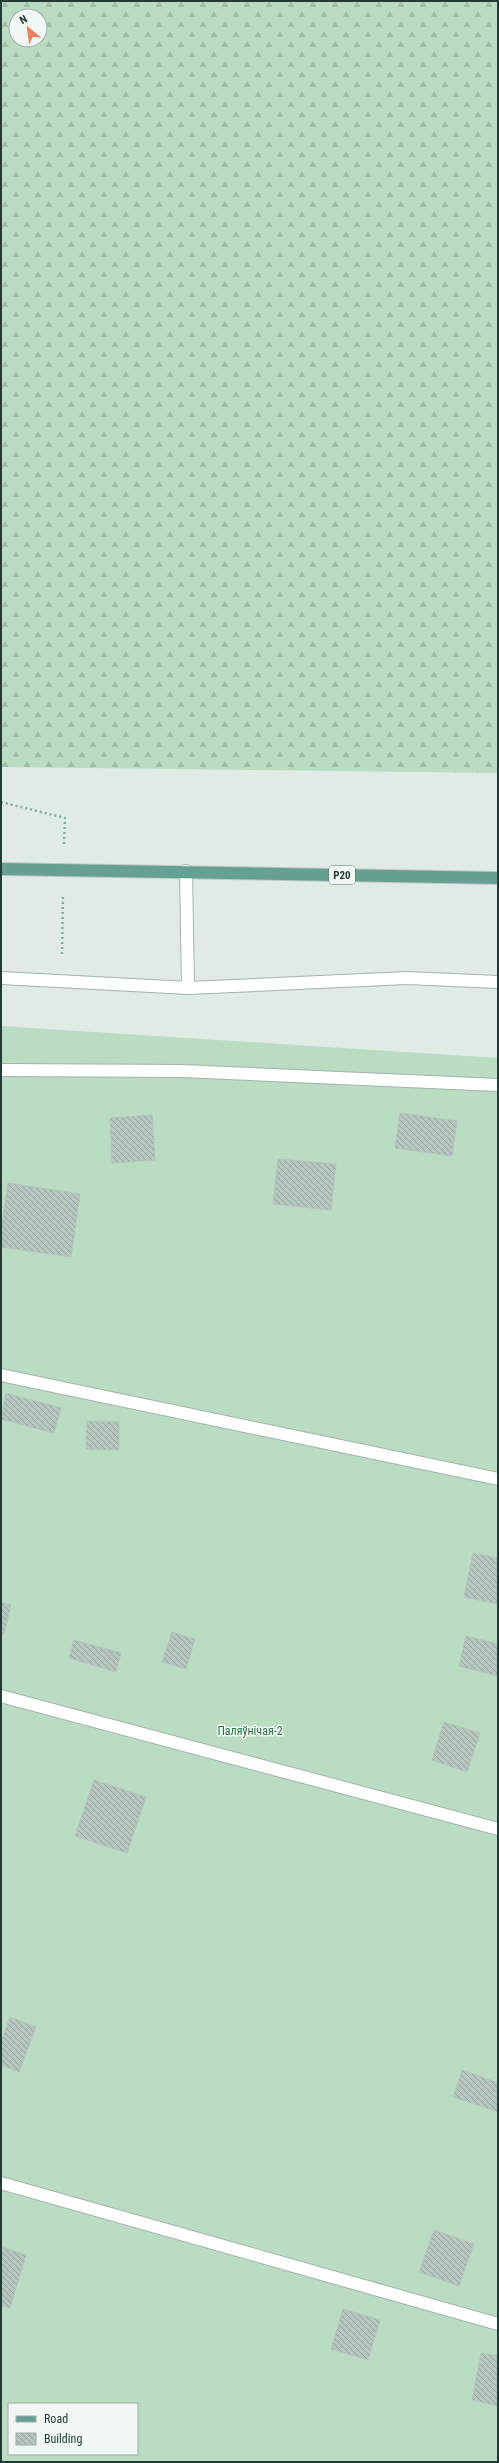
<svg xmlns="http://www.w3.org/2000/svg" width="499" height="2463" font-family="'Roboto Condensed',sans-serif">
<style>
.forest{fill:url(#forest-firs);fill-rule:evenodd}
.garden{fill:#b9dcc3;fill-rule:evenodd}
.building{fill:url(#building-back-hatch);stroke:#b3c4bd}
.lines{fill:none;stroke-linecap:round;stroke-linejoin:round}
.lane-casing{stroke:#a3b3ad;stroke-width:14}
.primary-casing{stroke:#c1c8c6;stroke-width:14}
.path{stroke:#81aea0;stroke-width:2.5;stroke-dasharray:2 3;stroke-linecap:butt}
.lane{stroke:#fff;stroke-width:12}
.primary{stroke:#65a092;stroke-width:12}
.labels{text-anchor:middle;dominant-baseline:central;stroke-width:3;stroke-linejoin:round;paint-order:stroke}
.shield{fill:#f1f8f4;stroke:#5f746e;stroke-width:1}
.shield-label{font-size:11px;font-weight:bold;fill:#213b34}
.park-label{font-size:12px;fill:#2c7148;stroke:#f1f8f4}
</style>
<defs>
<pattern id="forest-firs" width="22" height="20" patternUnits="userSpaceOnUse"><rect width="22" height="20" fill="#b9dcc3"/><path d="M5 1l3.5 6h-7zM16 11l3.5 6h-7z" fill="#9fbea8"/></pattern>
<pattern id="building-back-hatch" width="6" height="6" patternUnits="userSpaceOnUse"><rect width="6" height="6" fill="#b6c6bf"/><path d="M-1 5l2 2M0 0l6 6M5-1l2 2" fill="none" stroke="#94a29c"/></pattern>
</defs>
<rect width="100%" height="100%" fill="#e0ebe6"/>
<path class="forest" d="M 1,1 L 498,1 L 498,773 L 1,767 ZM 16,16 L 40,16 L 40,40 L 16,40 Z"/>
<path class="garden" d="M 1,1026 L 498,1058 L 498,2462 L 1,2462 ZM 9,2404 L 137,2404 L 137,2454 L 9,2454 Z"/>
<path class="building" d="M 400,1113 L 457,1121 L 452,1156 L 395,1148 Z
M 152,1115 L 155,1160 L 112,1163 L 110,1118 Z
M 278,1159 L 336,1164 L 331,1210 L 273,1204 Z
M 8,1183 L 80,1194 L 71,1257 L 1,1247 L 1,1232 Z
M 6,1393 L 61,1408 L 54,1433 L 1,1419 Z
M 87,1421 L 119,1422 L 119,1450 L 86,1449 Z
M 473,1553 L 498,1558 L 498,1604 L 464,1597 Z
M 1,1602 L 11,1605 L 4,1634 L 1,1633 Z
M 172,1632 L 195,1639 L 186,1669 L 162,1662 Z
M 466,1636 L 498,1644 L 498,1676 L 459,1666 Z
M 74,1640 L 121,1653 L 116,1672 L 69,1658 Z
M 444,1722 L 480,1733 L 467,1772 L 432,1760 Z
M 94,1780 L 146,1797 L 127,1853 L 75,1836 Z
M 10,2017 L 36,2027 L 19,2072 L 1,2065 L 1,2042 Z
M 462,2070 L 498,2083 L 498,2112 L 453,2097 Z
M 434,2230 L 474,2244 L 459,2286 L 419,2272 Z
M 1,2247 L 26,2255 L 10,2308 L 1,2305 Z
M 343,2309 L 380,2320 L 368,2360 L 331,2349 Z
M 481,2353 L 498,2356 L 498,2406 L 472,2400 Z"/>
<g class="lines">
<defs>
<path id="lane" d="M 186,871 L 188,988
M 1,978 L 188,988 L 407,978 L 498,982
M 1,1070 L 182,1071 L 498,1085
M 1,1375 L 498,1479
M 1,1696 L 498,1829
M 1,2183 L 498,2324"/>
<path id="primary" d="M 1,869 L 498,878"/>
</defs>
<use href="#lane" class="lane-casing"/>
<use href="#primary" class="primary-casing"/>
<path class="path" d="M 1,802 L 65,818 L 64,844
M 62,954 L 63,897"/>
<use href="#lane" class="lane"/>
<use href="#primary" class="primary"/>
</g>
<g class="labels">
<rect class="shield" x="329" y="866" width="26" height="18" rx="3"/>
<g class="shield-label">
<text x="342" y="875">Р20</text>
</g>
<g class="park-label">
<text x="250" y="1731">Паляўнічая-2</text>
</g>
</g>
<rect width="499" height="2463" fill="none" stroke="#213b34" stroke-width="4"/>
<rect x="8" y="2403" width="130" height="52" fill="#f1f8f4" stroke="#9eaca7"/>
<rect x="16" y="2416" width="20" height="6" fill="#65a092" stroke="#9eaca7"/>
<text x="44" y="2423" font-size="12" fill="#213b34">Road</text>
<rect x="16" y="2433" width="20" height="12" fill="url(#building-back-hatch)" stroke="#9eaca7"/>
<text x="44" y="2443" font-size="12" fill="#213b34">Building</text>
<g transform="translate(28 28) rotate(331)"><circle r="19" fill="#f1f8f4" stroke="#9eaca7"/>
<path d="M0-3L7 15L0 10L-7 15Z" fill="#f08059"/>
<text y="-6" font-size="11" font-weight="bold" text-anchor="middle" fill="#213b34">N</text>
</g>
</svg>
